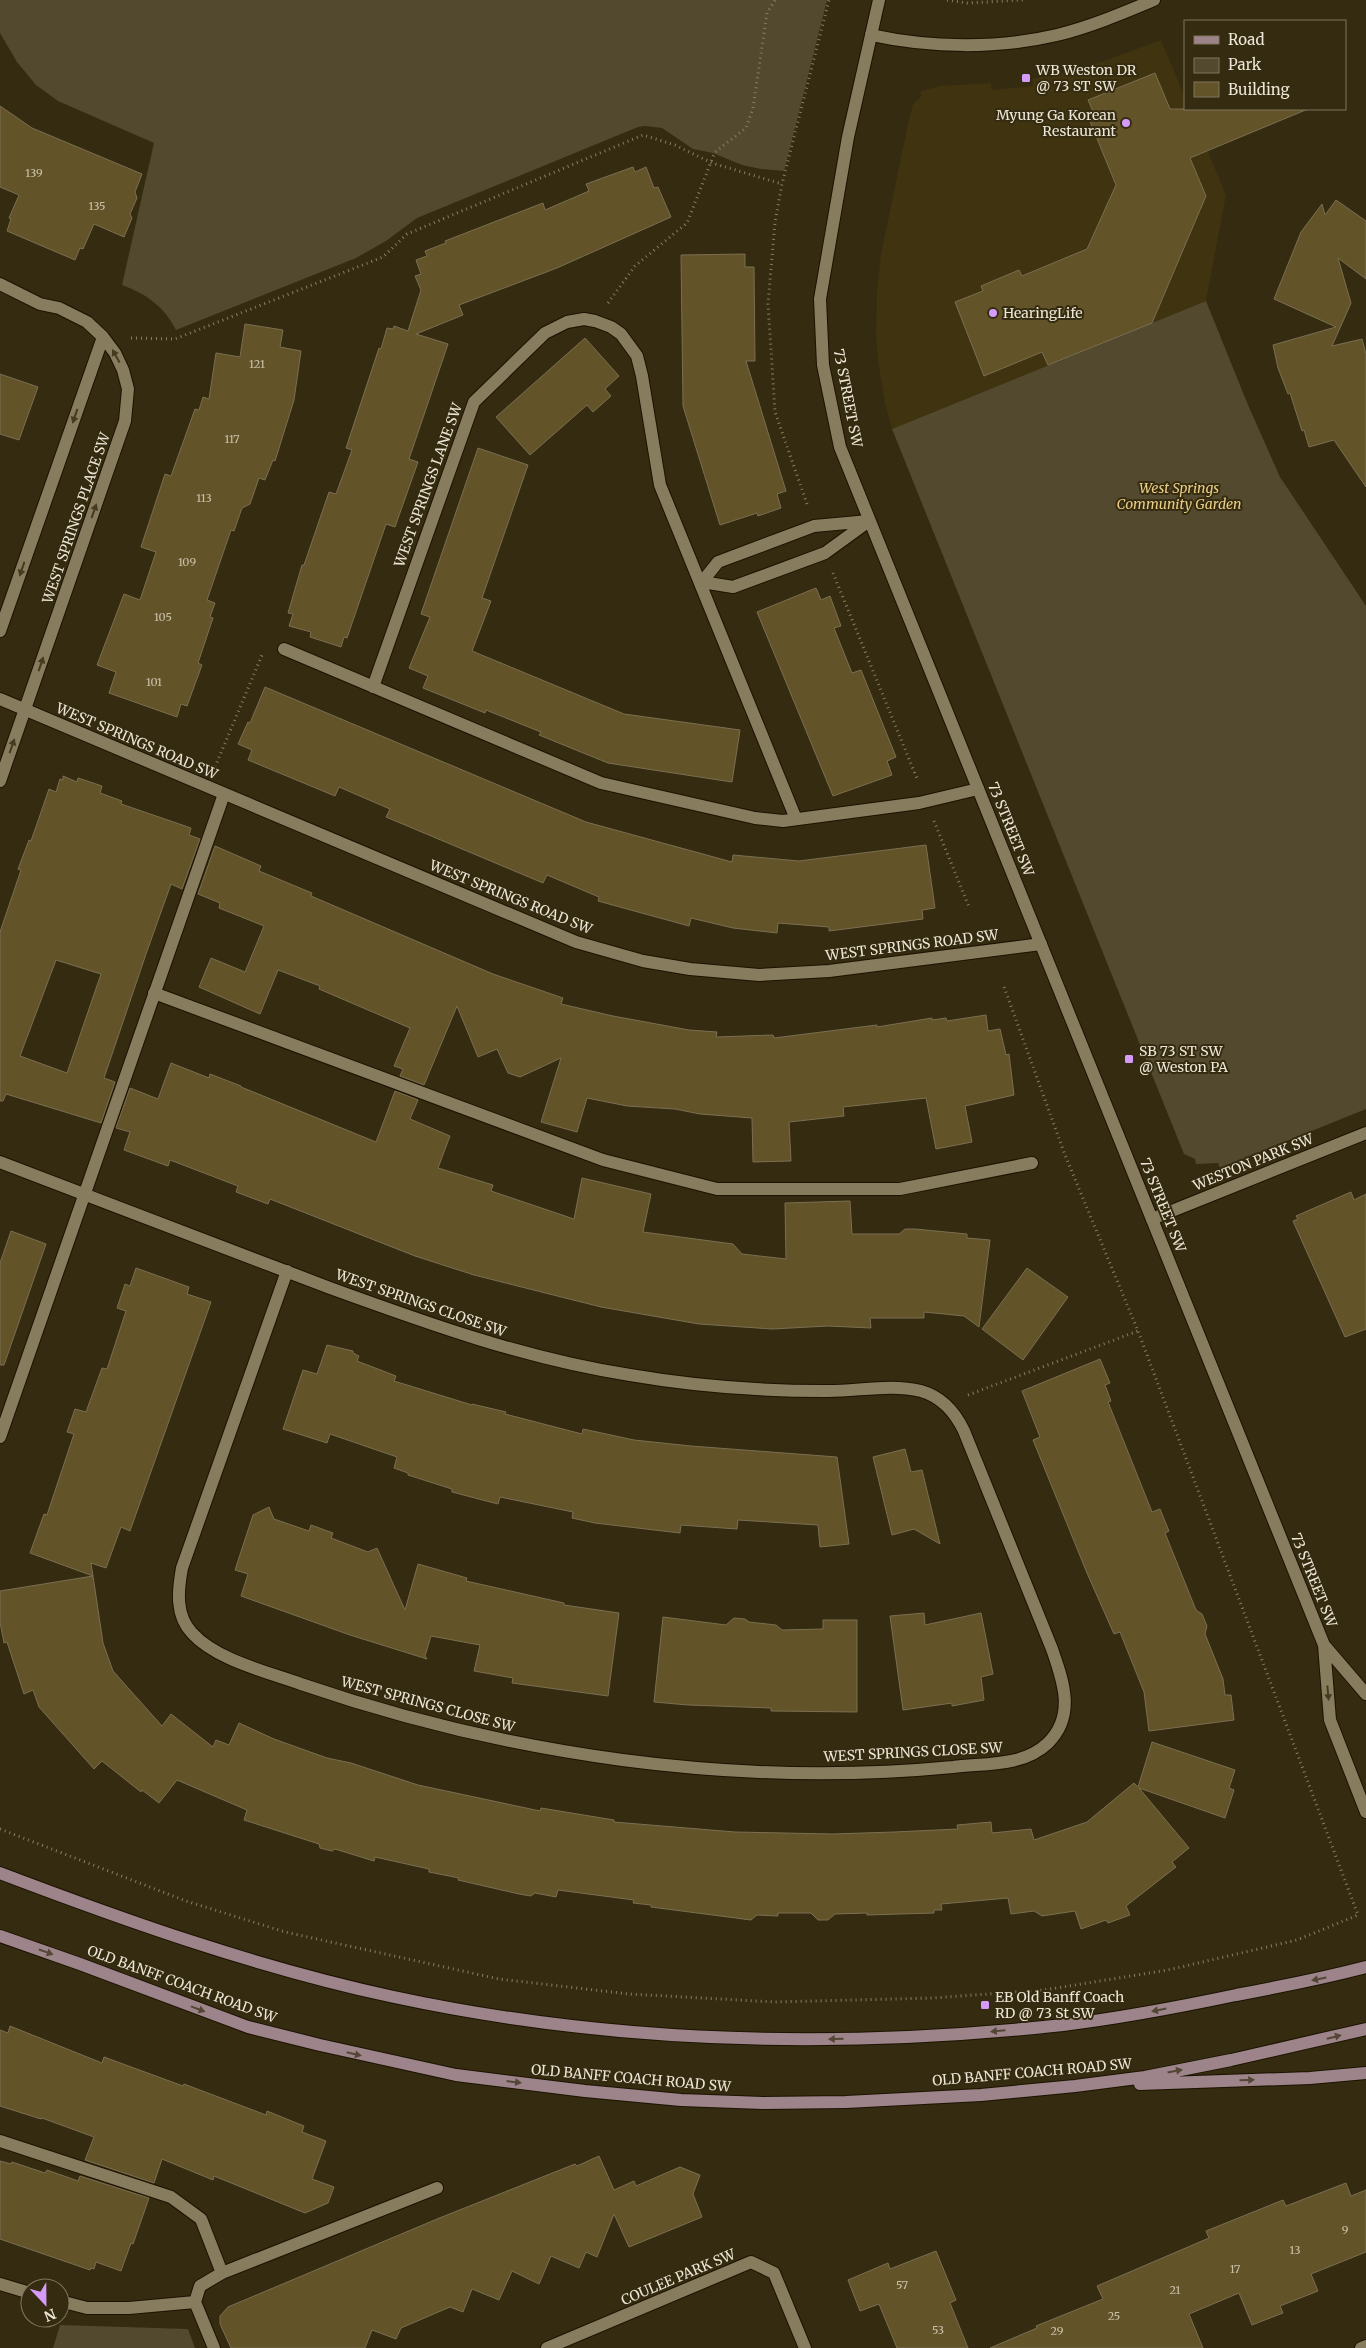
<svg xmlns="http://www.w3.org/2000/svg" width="1366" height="2348" font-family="Merriweather,serif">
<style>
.built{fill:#3f3310}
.green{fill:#53492e}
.building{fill:#635328;stroke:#7a6f52;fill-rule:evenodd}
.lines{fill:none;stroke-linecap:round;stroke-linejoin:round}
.service-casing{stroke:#1c1300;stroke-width:14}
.minor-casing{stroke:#1c1300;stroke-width:14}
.tertiary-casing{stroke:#1c1300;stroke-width:14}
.secondary-casing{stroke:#1c1300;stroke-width:14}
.path{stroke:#867e68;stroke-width:3;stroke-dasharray:1 4;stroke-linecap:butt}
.service{stroke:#887c5f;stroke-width:12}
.minor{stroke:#887c5f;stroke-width:12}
.tertiary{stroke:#887c5f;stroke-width:12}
.secondary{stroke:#9c848a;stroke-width:12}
.oneway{fill:#463b20}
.oneway2{fill:#544635}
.poi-dot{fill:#d59bfb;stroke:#352b10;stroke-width:2}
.labels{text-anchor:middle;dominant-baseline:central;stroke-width:4;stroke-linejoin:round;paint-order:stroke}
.number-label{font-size:11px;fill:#cac1aa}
.poi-label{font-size:14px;fill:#ece6d6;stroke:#352b10;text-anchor:start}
.street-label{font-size:14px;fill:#ece6d6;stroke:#352b10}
.park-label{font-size:14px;font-style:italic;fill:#e8cd86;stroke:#352b10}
</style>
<rect width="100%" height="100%" fill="#352b10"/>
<path class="built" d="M 1161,40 L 1185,97 L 1185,109 L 1190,109 L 1226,195 L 1206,301 L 892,429 L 885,403 L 878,361 L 876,333 L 877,292 L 881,254 L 908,124 L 913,104 L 921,97 L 921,91 L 940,86 L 991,83 L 992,90 L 1033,86 L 1032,79 L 1090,66 Z"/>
<path class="green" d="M 0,0 L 827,0 L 784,171 L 761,169 L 742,165 L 713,153 L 693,149 L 662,128 L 645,126 L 638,127 L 417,218 L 386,241 L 356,258 L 176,330 C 164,306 146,294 122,285 L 154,143 L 58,101 L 36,85 L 17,62 L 0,33 Z
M 1206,301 L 1248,405 L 1280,477 L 1366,606 L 1366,1109 L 1220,1168 L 1218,1163 L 1196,1164 L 1195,1159 L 1184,1154 L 892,429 Z
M 60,2325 L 188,2329 L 195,2348 L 53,2348 Z"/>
<path class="building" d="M 1155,73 L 1170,109 L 1308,109 L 1190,158 L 1206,196 L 1152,323 L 1048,365 L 1042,352 L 984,376 L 955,302 L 983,291 L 981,286 L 1019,270 L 1022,276 L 1087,249 L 1116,185 L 1089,119 L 1095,116 L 1088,100 Z
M 0,106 L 32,128 L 142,174 L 135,192 L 137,198 L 130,214 L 132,218 L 124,237 L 94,224 L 83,249 L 80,248 L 75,260 L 7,231 L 11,219 L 9,218 L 19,195 L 0,187 Z
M 633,167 L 635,172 L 646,167 L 654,188 L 658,187 L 671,217 L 557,268 L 459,305 L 463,315 L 416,334 L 448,344 L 409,459 L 418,462 L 395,527 L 386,524 L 347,638 L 344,637 L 341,647 L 310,637 L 311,632 L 289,626 L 293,614 L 288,613 L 302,565 L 304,565 L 329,492 L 336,494 L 352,450 L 346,448 L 379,348 L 381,349 L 387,328 L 393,329 L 394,326 L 408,331 L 421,290 L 415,276 L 421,274 L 416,260 L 427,256 L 425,251 L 446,243 L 445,241 L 543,203 L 545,210 L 589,191 L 586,184 Z
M 1336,200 L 1366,221 L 1366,279 L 1338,258 L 1351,303 L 1332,346 L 1362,339 L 1366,354 L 1366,487 L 1334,440 L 1309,447 L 1304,430 L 1302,431 L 1290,393 L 1288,394 L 1278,368 L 1273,345 L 1336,327 L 1274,299 L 1301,232 L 1322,204 L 1325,215 Z
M 745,254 L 745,267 L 754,267 L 755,361 L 746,361 L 786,491 L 777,494 L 781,508 L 758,516 L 757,513 L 720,525 L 683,406 L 681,255 Z
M 245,324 L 283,330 L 280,347 L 301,351 L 294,400 L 275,461 L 273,460 L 265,480 L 259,478 L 250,504 L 242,508 L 234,531 L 231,530 L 207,600 L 215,603 L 210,617 L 213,618 L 198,663 L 202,665 L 187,706 L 181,704 L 177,717 L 109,693 L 116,672 L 97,665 L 124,594 L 140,600 L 156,552 L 141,547 L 165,474 L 171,476 L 195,409 L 199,410 L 203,397 L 209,399 L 216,353 L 240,357 Z
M 585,338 L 619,376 L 605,389 L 611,396 L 593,412 L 587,405 L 530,455 L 496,417 Z
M 0,374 L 38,387 L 19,440 L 0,434 Z
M 478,448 L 528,465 L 482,598 L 491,601 L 472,651 L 624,714 L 740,730 L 732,782 L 608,763 L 539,735 L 541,732 L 486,710 L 485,713 L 423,688 L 428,676 L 409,668 L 430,617 L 421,614 Z
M 816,588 L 821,600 L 830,596 L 841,626 L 834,628 L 852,673 L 861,670 L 896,757 L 887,761 L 892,775 L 833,796 L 757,612 Z
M 265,687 L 586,822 L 732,862 L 733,855 L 799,861 L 926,845 L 935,908 L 922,910 L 923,919 L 829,931 L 829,927 L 778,923 L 777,933 L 733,928 L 691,918 L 689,926 L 598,901 L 599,897 L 547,875 L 543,883 L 386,817 L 390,809 L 339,787 L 335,796 L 248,760 L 252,750 L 238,744 L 248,722 L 250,723 Z
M 63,776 L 77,782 L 78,778 L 102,786 L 100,793 L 122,801 L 121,804 L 191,828 L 189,835 L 200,839 L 182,889 L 171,884 L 146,954 L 104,1078 L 115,1082 L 101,1123 L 6,1094 L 3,1101 L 0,1101 L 0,932 L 21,870 L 18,869 L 29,840 L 31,841 L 49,789 L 56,792 L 60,779 L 63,780 ZM 56,960 L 101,974 L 67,1073 L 20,1056 Z
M 215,846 L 261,866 L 259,871 L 312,893 L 311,896 L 493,974 L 563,998 L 561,1004 L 613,1016 L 689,1030 L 717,1032 L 716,1037 L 773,1035 L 774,1038 L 877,1025 L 877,1027 L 932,1018 L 932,1020 L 946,1018 L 947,1021 L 986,1015 L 988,1031 L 1000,1029 L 1006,1055 L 1009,1054 L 1014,1095 L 965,1106 L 972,1142 L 936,1149 L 926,1098 L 843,1107 L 844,1116 L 789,1122 L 791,1161 L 753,1162 L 752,1118 L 700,1114 L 675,1109 L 627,1106 L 587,1098 L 577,1132 L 541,1122 L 561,1058 L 520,1077 L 508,1073 L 497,1049 L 478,1057 L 457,1006 L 424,1085 L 400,1076 L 403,1069 L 394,1066 L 410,1028 L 319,989 L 320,986 L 278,970 L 260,1014 L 199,987 L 211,958 L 245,972 L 264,926 L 219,908 L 220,903 L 198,894 Z
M 171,1063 L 209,1078 L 210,1074 L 241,1086 L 241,1087 L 376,1142 L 395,1091 L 418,1100 L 410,1119 L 450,1136 L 438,1168 L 493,1185 L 491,1191 L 574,1219 L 582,1178 L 651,1194 L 643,1232 L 733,1244 L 742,1254 L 786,1259 L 785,1203 L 850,1201 L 852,1234 L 899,1234 L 905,1229 L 915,1229 L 967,1234 L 967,1238 L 990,1240 L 979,1327 L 964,1316 L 924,1312 L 924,1318 L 870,1318 L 871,1328 L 828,1326 L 772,1329 L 699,1324 L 601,1307 L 474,1275 L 415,1256 L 270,1199 L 268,1204 L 236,1192 L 238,1186 L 170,1160 L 168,1166 L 124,1150 L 130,1132 L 116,1128 L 130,1088 L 158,1099 Z
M 1351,1192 L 1354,1200 L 1366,1194 L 1366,1329 L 1345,1337 L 1293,1221 L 1298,1219 L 1296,1216 Z
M 11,1231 L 46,1244 L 4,1365 L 0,1365 L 0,1263 Z
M 136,1268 L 189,1287 L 187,1294 L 211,1302 L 130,1531 L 121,1527 L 106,1568 L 91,1563 L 93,1576 L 30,1553 L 44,1514 L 47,1515 L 74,1434 L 67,1432 L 75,1409 L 86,1412 L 102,1368 L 107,1369 L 126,1311 L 117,1308 L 125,1284 L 130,1286 Z
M 1027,1268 L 1068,1297 L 1023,1360 L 982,1329 Z
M 327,1345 L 353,1351 L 353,1353 L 359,1356 L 357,1361 L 396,1376 L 394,1381 L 472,1405 L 472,1404 L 506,1412 L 505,1414 L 582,1434 L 583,1429 L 634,1440 L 691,1446 L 837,1457 L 849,1544 L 820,1547 L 818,1525 L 738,1520 L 737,1529 L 681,1525 L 680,1533 L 595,1523 L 572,1518 L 573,1512 L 500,1497 L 498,1504 L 452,1492 L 452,1489 L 408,1475 L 408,1473 L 394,1468 L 397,1457 L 330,1434 L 327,1443 L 283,1429 L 303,1370 L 317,1374 Z
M 1100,1359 L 1110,1383 L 1105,1385 L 1111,1401 L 1108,1402 L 1152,1512 L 1160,1509 L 1169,1531 L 1165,1533 L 1196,1610 L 1202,1614 L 1207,1626 L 1205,1634 L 1223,1679 L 1225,1695 L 1231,1695 L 1234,1720 L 1149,1731 L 1144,1692 L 1120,1632 L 1114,1634 L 1087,1573 L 1033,1440 L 1040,1437 L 1022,1391 Z
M 905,1449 L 911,1472 L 922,1470 L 940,1544 L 914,1529 L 892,1535 L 873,1457 Z
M 269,1507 L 274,1519 L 309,1531 L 311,1525 L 333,1533 L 331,1538 L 368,1552 L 377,1548 L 405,1610 L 418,1564 L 467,1578 L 466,1581 L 564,1603 L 564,1605 L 619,1613 L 608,1696 L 512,1683 L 513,1678 L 474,1671 L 480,1645 L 431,1636 L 425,1656 L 427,1659 L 350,1635 L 241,1596 L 248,1574 L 235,1570 L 253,1515 Z
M 93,1576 L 103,1643 L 113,1671 L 162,1726 L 171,1714 L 213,1747 L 216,1740 L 229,1745 L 239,1723 L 274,1739 L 327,1758 L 351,1763 L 418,1785 L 540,1811 L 541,1808 L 614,1820 L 614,1822 L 735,1832 L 833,1834 L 894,1832 L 958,1829 L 957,1825 L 991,1822 L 992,1833 L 1031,1829 L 1034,1840 L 1087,1822 L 1134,1783 L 1138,1787 L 1152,1742 L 1235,1770 L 1229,1788 L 1234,1790 L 1225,1818 L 1139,1788 L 1189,1848 L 1172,1862 L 1176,1867 L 1126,1906 L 1130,1915 L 1108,1923 L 1106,1920 L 1081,1929 L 1075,1911 L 1042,1916 L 1034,1911 L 1011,1914 L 1008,1898 L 941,1904 L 942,1910 L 934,1910 L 934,1913 L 867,1915 L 867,1913 L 835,1914 L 828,1920 L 818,1920 L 811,1913 L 778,1913 L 778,1916 L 757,1915 L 751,1920 L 651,1907 L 651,1905 L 633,1903 L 634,1900 L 558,1890 L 556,1897 L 535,1893 L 531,1896 L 519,1894 L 458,1880 L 459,1878 L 429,1872 L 429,1869 L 375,1857 L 374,1861 L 335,1849 L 332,1851 L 320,1848 L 319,1844 L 244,1820 L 247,1810 L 177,1780 L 159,1803 L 142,1790 L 141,1792 L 102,1761 L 94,1769 L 39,1707 L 33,1690 L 24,1694 L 7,1642 L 4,1643 L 0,1622 L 0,1591 Z
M 924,1613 L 925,1625 L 981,1613 L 993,1674 L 981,1677 L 984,1700 L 952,1706 L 952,1703 L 903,1710 L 890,1616 Z
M 663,1617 L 726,1625 L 734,1618 L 745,1619 L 749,1622 L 776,1625 L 782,1630 L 823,1629 L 823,1620 L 857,1620 L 857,1712 L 771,1711 L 771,1708 L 688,1705 L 654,1702 Z
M 10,2026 L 102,2063 L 104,2057 L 183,2086 L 184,2084 L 266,2115 L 267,2111 L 304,2126 L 302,2132 L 326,2141 L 312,2179 L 334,2187 L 328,2203 L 305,2213 L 214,2176 L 213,2180 L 162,2159 L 154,2183 L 85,2160 L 94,2137 L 42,2118 L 41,2119 L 0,2106 L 0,2030 L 8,2033 Z
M 599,2156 L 614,2190 L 634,2181 L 636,2186 L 680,2167 L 700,2175 L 693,2194 L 702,2217 L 629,2247 L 614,2214 L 597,2257 L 586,2252 L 579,2268 L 551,2256 L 539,2284 L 512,2271 L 499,2300 L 472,2289 L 463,2312 L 450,2307 L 401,2328 L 396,2339 L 372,2330 L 365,2348 L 231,2348 L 220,2324 L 220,2316 L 228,2307 L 437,2219 L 575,2164 L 577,2166 Z
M 0,2161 L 11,2164 L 12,2162 L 45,2173 L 47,2170 L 78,2181 L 80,2176 L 149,2198 L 133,2244 L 131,2243 L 121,2271 L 96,2262 L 94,2269 L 91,2268 L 90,2270 L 0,2239 Z
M 1346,2183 L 1351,2196 L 1366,2190 L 1366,2252 L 1311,2274 L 1318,2291 L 1280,2306 L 1283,2313 L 1252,2325 L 1239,2293 L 1189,2314 L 1203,2348 L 990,2348 L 1037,2328 L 1036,2326 L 1103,2299 L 1097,2286 L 1209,2238 L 1206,2231 L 1283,2200 L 1286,2206 Z
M 936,2251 L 956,2300 L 950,2303 L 968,2348 L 897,2348 L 879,2304 L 860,2311 L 848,2280 L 888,2263 L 890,2269 Z"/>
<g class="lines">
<defs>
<path id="service" d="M 154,993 L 603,1160 L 717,1189 L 900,1189 L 1032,1163
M 0,1437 L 224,794
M 0,2141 L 171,2197 L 201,2219 L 222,2273
M 0,2284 L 30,2293
M 60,2301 L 87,2308 L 129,2308 L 195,2302
M 214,2348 L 195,2302 L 200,2286 L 222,2273 L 437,2188"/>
<path id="minor" d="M 871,35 C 931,48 997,49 1057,35 C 1090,27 1123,13 1154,0
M 0,284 L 40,304 L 59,308 L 87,322 L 103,337 L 115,353 L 123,370 L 128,389 L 125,421 L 0,781
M 869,521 L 825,553 L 733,587 L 702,582 L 718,562 L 814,526 Z
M 0,631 L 103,337
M 284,649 L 601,783 L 755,818 L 783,821 L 919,803 L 978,789
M 373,687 L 474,402 L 545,333 L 567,322 L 584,319 L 595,321 L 611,327 L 621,334 L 637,356 L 642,376 L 660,485 L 796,819
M 0,699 L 576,942 L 643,961 L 690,969 L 759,975 L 829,971 L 1041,944
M 0,1162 C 110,1204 220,1247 330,1288 C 429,1324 526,1359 630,1375 C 694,1386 759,1391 824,1391 C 855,1392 890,1383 921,1391 C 942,1397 955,1412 964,1431 L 1052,1649 C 1063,1681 1076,1715 1048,1743 C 1023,1767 985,1763 953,1767 C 734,1788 508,1755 301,1684 C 268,1672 216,1660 192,1633 C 175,1615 178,1590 182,1568 L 287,1271
M 1152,1219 L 1366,1133
M 547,2348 L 751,2262 L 774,2273 L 805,2348
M 1361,2348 L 1366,2346"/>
<path id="tertiary" d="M 879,0 L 848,137 L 820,299 L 823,365 L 840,447 L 1324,1645 L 1330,1720 L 1366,1812
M 1324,1645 L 1366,1694"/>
<path id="secondary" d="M 0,1873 C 129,1922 259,1968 394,1997 C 613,2044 841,2049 1063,2025 C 1121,2018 1179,2007 1236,1995 C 1279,1987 1323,1978 1366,1967
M 0,1936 L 80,1964 L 248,2027 L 320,2045 L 456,2075 L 585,2091 L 681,2100 L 763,2103 L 846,2102 L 981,2095 L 1075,2086 L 1145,2077 L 1231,2060 L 1366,2029
M 1140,2084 L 1310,2078 L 1366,2073"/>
</defs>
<use href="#service" class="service-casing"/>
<use href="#minor" class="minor-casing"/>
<use href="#tertiary" class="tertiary-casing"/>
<use href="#secondary" class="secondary-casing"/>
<path class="path" d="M 947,0 L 967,3 L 1023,0
M 608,303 L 635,266 L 687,223 L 715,152 L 746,128 L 753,108 L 767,13 L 775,0
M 131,338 L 175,339 L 383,257 L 407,234 L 643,135 L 675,145 L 712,163 L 782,184
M 807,504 L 775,412 L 768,304 L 775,222 L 782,184 L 829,0
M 833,573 L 918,781
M 215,767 L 262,655
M 934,821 L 969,907
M 968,1395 L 1138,1331
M 0,1829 L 186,1901 L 285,1932 L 499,1979 L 629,1994 L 775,2002 L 933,1998 L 1044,1990 L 1168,1970 L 1297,1940 L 1358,1915 L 1138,1331 L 1065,1155 L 1003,984"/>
<use href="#service" class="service"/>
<use href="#minor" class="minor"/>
<use href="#tertiary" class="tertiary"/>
<use href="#secondary" class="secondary"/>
</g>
<defs><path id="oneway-solid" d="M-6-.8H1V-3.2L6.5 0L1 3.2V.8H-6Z" transform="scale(1.25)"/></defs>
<g class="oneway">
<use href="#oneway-solid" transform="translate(116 356) rotate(-119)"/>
<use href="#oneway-solid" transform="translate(75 416) rotate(109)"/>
<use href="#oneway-solid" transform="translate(94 511) rotate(-71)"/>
<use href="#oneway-solid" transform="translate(22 569) rotate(109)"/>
<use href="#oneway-solid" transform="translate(41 664) rotate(-71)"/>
<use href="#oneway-solid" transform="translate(12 746) rotate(-71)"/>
<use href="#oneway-solid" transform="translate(1328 1693) rotate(85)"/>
</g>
<g class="oneway2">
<use href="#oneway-solid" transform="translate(46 1952) rotate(19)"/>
<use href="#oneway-solid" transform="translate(1319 1979) rotate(169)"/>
<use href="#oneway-solid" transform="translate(198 2009) rotate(21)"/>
<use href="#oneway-solid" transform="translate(1159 2010) rotate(169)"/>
<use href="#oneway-solid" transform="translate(998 2031) rotate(175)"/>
<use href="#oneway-solid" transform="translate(1334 2037) rotate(-14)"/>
<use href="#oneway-solid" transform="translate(836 2039) rotate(179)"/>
<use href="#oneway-solid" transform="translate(354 2054) rotate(13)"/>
<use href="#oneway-solid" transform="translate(1175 2071) rotate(-11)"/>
<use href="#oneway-solid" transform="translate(1247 2080) rotate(-2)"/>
<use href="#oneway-solid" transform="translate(514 2082) rotate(7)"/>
</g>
<g class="poi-dot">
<rect x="1021" y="73" width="10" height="10" rx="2.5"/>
<circle cx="1126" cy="123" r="5"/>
<circle cx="993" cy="313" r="5"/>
<rect x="1124" y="1054" width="10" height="10" rx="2.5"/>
<rect x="980" y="2000" width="10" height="10" rx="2.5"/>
</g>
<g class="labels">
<g class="number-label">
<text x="34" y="173">139</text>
<text x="97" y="206">135</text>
<text x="257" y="364">121</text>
<text x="232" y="439">117</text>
<text x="204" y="498">113</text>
<text x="187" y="562">109</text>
<text x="163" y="617">105</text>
<text x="154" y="682">101</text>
<text x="1345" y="2230">9</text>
<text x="1295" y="2250">13</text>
<text x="1235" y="2269">17</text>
<text x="902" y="2285">57</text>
<text x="1175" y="2290">21</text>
<text x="1114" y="2316">25</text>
<text x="938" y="2330">53</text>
<text x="1057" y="2331">29</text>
</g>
<g class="poi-label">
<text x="1036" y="70">WB Weston DR<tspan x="1036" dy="16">@ 73 ST SW</tspan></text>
<text x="1116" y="115" text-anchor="end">Myung Ga Korean<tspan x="1116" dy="16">Restaurant</tspan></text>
<text x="1003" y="313">HearingLife</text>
<text x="1139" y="1051">SB 73 ST SW<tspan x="1139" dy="16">@ Weston PA</tspan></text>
<text x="995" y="1997">EB Old Banff Coach<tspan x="995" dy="16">RD @ 73 St SW</tspan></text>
</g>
<g class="street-label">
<text transform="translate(848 398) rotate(79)">73 STREET SW</text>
<text transform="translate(428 485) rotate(-70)">WEST SPRINGS LANE SW</text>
<text transform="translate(76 518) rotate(-71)">WEST SPRINGS PLACE SW</text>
<text transform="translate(137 741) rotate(23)">WEST SPRINGS ROAD SW</text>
<text transform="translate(1011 829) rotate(68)">73 STREET SW</text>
<text transform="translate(511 897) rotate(22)">WEST SPRINGS ROAD SW</text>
<text transform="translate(912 945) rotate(-7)">WEST SPRINGS ROAD SW</text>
<text transform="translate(1253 1162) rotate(-22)">WESTON PARK SW</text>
<text transform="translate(1163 1205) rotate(68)">73 STREET SW</text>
<text transform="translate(421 1303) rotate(19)">WEST SPRINGS CLOSE SW</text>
<text transform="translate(1314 1580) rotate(68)">73 STREET SW</text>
<text transform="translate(428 1704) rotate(15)">WEST SPRINGS CLOSE SW</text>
<text transform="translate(913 1752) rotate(-3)">WEST SPRINGS CLOSE SW</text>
<text transform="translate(182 1984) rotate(20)">OLD BANFF COACH ROAD SW</text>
<text transform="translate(1032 2072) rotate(-5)">OLD BANFF COACH ROAD SW</text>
<text transform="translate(631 2078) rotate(5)">OLD BANFF COACH ROAD SW</text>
<text transform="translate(678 2277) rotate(-23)">COULEE PARK SW</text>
</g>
<g class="park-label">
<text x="1179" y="488">West Springs<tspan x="1179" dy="16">Community Garden</tspan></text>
</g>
</g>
<rect x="1184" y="20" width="162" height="90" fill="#352b10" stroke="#7e765f"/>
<rect x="1194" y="36" width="25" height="8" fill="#9c848a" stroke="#7e765f"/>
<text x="1228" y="45" font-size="15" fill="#ece6d6">Road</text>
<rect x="1194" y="58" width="25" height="15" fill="#53492e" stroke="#7e765f"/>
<text x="1228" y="70" font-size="15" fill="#ece6d6">Park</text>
<rect x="1194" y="82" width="25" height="15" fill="#635328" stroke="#7e765f"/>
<text x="1228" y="95" font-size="15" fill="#ece6d6">Building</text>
<g transform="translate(45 2303) rotate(158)"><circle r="24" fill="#352b10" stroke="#7e765f"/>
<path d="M0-4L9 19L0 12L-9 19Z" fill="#d59bfb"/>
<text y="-8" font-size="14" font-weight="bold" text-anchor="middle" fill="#ece6d6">N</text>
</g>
</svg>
